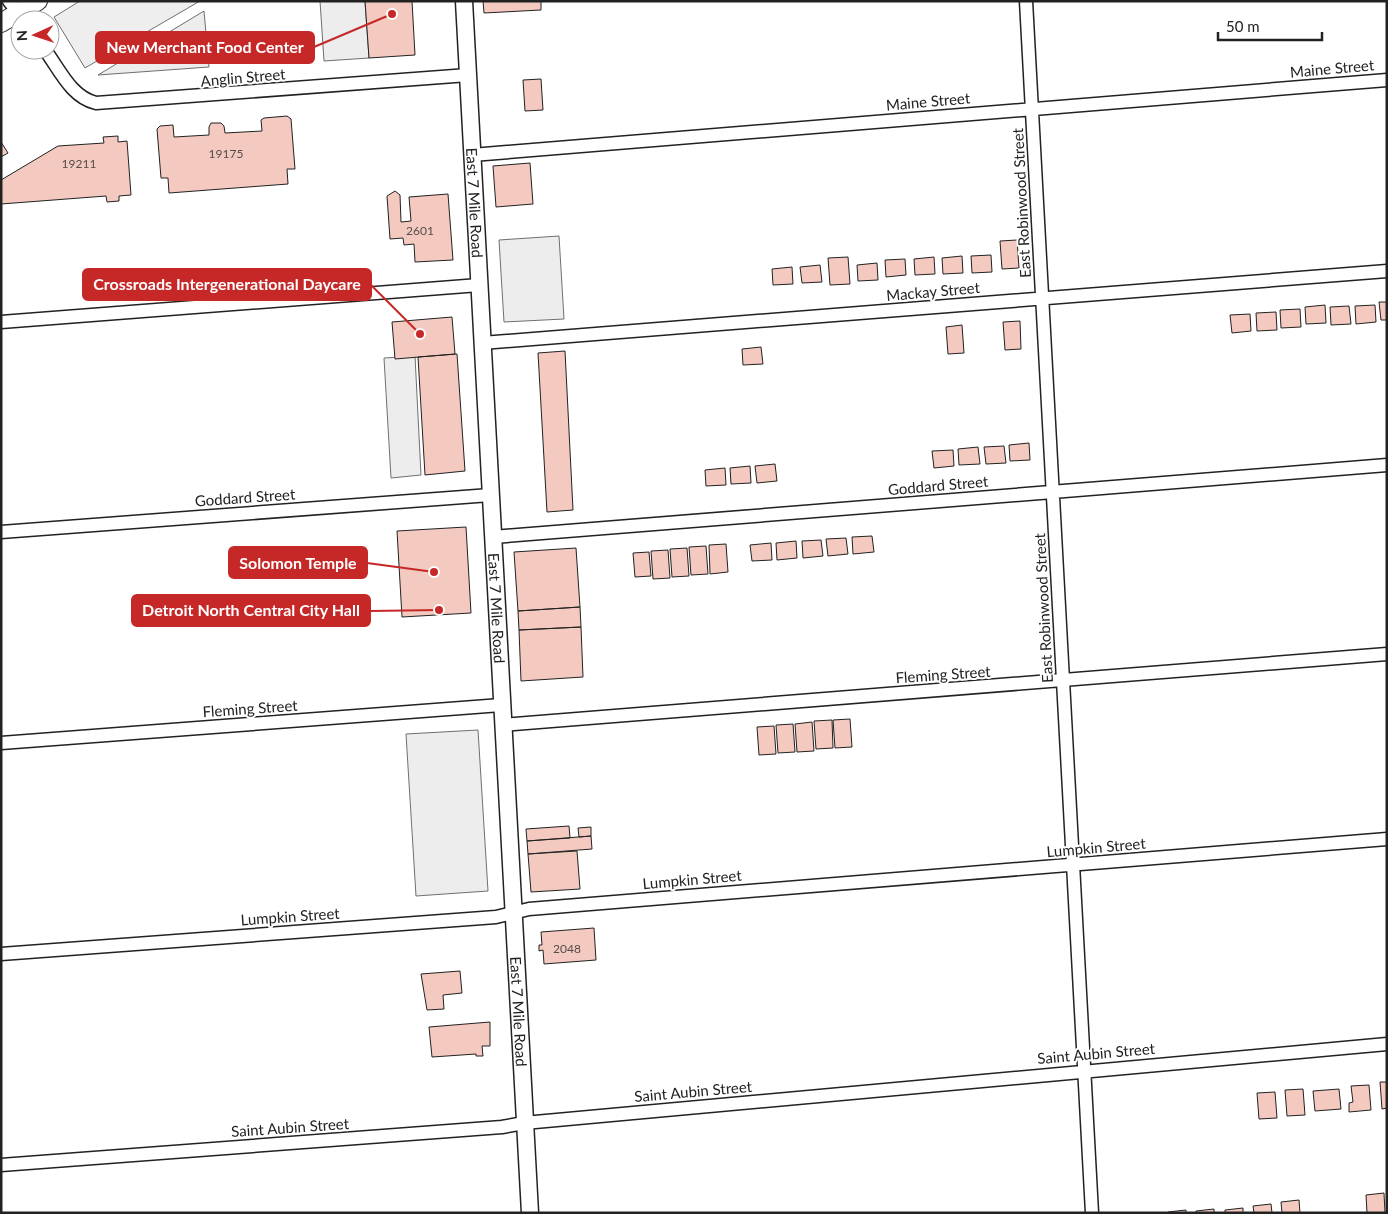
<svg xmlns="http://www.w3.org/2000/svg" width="1388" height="1214" font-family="Lato,sans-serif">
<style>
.green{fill:#eee;stroke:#6f6f6f}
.parking{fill:#ededed;stroke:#6f6f6f}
.building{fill:#f3c9c0;stroke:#222}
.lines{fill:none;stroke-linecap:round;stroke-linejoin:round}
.minor-casing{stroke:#222;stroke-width:15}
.tertiary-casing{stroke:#222;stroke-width:19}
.secondary-casing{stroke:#222;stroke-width:20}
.minor{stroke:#fff;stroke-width:12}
.tertiary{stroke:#fff;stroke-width:16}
.secondary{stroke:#fff;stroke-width:18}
.labels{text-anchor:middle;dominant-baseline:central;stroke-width:4;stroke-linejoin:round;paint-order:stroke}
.number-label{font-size:12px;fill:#564c4a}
.street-label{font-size:15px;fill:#222;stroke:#fff}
.leader{fill:none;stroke:#c62828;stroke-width:2}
.callout-dot{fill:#c62828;stroke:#fff;stroke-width:2}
.callout{fill:#c62828;stroke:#c62828;stroke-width:2}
.callout-label{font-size:16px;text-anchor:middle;font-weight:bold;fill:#fff}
</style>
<rect width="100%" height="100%" fill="#fff"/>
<path class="green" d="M 80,1 L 200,1 L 85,68 L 54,17 Z"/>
<path class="parking" d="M 320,1 L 365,1 L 369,58 L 324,61 Z
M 204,11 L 209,67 L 98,75 Z
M 559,236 L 564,319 L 504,322 L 499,240 Z
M 415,356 L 421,475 L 391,478 L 384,358 Z
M 478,730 L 488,891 L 416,896 L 406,734 Z"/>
<path class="building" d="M 365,1 L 412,1 L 415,55 L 369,58 Z
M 483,1 L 541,1 L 541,10 L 484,13 Z
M 541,79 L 543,110 L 525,111 L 523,80 Z
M 287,116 L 291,119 L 295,169 L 287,169 L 288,184 L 169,193 L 168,178 L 161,178 L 157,129 L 160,126 L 173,125 L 174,137 L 209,135 L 209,127 L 211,123 L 221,123 L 224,126 L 225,133 L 262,131 L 261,120 L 264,118 Z
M 118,136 L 118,142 L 127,141 L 131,195 L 119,196 L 119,201 L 107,202 L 106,196 L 1,204 L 1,180 L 58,146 L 104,143 L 103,137 Z
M 1,142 L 8,153 L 1,157 Z
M 530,163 L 533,204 L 496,207 L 493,166 Z
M 395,191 L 400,195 L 401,222 L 411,221 L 409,197 L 448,194 L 453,260 L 415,262 L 414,244 L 404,245 L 403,238 L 390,239 L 387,196 Z
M 1017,240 L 1019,268 L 1002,269 L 1000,241 Z
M 991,255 L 992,272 L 972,273 L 971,256 Z
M 962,256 L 963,273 L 943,274 L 942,258 Z
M 848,257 L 850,284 L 830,285 L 828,258 Z
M 934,257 L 935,274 L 915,275 L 914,259 Z
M 905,259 L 906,275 L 886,277 L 885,260 Z
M 877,263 L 878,280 L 858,281 L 857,265 Z
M 820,265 L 822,282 L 802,283 L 800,267 Z
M 792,267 L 793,284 L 773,285 L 772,269 Z
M 1379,302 L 1387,302 L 1387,320 L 1381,320 Z
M 1325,305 L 1326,323 L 1306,324 L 1305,307 Z
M 1375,305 L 1376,322 L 1356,324 L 1355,306 Z
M 1349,306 L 1351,324 L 1331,325 L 1330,307 Z
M 1300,309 L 1301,327 L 1281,328 L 1280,310 Z
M 1276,312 L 1277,330 L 1257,331 L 1256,313 Z
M 1250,314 L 1251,331 L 1232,333 L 1230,315 Z
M 452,317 L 455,354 L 395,359 L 392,322 Z
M 1020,321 L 1021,349 L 1005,350 L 1003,322 Z
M 962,325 L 964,353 L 948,354 L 946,327 Z
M 761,347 L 763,364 L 743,365 L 742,349 Z
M 565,351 L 573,510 L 547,512 L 538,353 Z
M 457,354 L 465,471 L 425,475 L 418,357 Z
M 1029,443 L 1030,460 L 1010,461 L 1009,445 Z
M 1004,446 L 1006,463 L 986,464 L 984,447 Z
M 978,447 L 980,464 L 959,465 L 958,449 Z
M 953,450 L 954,466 L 934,468 L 932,451 Z
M 775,464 L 777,481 L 757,483 L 755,466 Z
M 750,466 L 751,483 L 731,484 L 730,468 Z
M 725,468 L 726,485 L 706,486 L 705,470 Z
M 466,527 L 471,613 L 402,617 L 397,531 Z
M 872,536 L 874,552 L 853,554 L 852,537 Z
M 846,538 L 848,554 L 828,556 L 826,539 Z
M 821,540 L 823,556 L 803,558 L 802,541 Z
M 796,541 L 797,558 L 777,560 L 776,543 Z
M 771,543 L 772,560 L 752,561 L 750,545 Z
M 726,544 L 728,572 L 710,574 L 709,545 Z
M 706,546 L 708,574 L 691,575 L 689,547 Z
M 576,548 L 580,607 L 518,611 L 514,552 Z
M 687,548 L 689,576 L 672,577 L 670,549 Z
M 668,550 L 670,578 L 653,579 L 651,551 Z
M 649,552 L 651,576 L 635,577 L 633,553 Z
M 580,607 L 581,627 L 519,630 L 518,611 Z
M 581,627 L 583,677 L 521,681 L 519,630 Z
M 850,719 L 852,747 L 835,748 L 833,720 Z
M 832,720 L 833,748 L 816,749 L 814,721 Z
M 812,722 L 814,751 L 797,752 L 795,724 Z
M 793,724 L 795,752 L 778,753 L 776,725 Z
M 774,726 L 776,754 L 759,755 L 757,727 Z
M 569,826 L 570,838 L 527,841 L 526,829 Z
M 591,827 L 591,836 L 579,837 L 578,828 Z
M 591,836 L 592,849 L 528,854 L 527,841 Z
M 577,851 L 580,889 L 531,892 L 528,854 Z
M 594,928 L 596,960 L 544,964 L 543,950 L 539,951 L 539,945 L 542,945 L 541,932 Z
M 460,971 L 462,993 L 443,995 L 444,1009 L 427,1010 L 421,974 Z
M 490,1022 L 490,1046 L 482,1046 L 483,1056 L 476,1056 L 476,1054 L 432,1057 L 429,1027 Z
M 1380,1082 L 1387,1082 L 1387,1108 L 1382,1109 Z
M 1369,1085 L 1371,1110 L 1349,1112 L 1349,1103 L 1353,1102 L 1351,1086 Z
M 1303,1089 L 1305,1115 L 1287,1116 L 1285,1090 Z
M 1339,1089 L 1341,1109 L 1315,1111 L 1313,1091 Z
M 1275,1092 L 1277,1118 L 1259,1119 L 1257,1093 Z
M 1384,1193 L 1385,1213 L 1367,1213 L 1366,1195 Z
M 1299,1200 L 1300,1213 L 1282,1213 L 1281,1202 Z
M 1271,1204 L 1272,1213 L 1254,1213 L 1253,1206 Z
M 1243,1208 L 1243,1213 L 1225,1213 L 1225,1210 Z
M 1214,1209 L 1214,1213 L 1196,1213 L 1196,1211 Z
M 1186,1210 L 1186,1213 L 1168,1213 L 1168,1212 Z"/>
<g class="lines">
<defs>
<path id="minor" d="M 9,1 L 24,20
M 1026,1 L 1092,1213
M 45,50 C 60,70 71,97 96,103 L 468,75
M 472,155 L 1387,80
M 1,322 L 479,285
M 482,343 L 1387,271
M 1,532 L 490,495
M 493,537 L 1387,465
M 502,725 L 1387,654
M 1,743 L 501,705
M 1,954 L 496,917 L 529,909 L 1387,839
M 1,1165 L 502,1127 L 524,1123 L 1387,1044"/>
<g id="tertiary">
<path id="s1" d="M 464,1 L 530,1213"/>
</g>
<path id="secondary" d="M 1,23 L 38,1"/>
</defs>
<use href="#minor" class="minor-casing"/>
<use href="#tertiary" class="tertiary-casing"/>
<use href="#secondary" class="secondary-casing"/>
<use href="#minor" class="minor"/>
<use href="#tertiary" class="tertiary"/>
<use href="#secondary" class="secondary"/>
</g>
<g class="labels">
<g class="number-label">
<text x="226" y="153">19175</text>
<text x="79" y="163">19211</text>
<text x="420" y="230">2601</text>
<text x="567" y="948">2048</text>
</g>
<g class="street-label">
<text transform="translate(1332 68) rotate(-5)">Maine Street</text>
<text transform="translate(243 77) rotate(-5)">Anglin Street</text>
<text transform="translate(928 101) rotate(-5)">Maine Street</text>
<text stroke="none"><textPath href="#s1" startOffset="202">East 7 Mile Road</textPath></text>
<text transform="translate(1021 203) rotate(-93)">East Robinwood Street</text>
<text transform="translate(933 291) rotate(-5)">Mackay Street</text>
<text transform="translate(938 485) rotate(-5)">Goddard Street</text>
<text transform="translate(245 497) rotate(-4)">Goddard Street</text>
<text stroke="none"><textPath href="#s1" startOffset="608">East 7 Mile Road</textPath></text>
<text transform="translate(1043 608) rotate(-93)">East Robinwood Street</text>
<text transform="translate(943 674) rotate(-4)">Fleming Street</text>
<text transform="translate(250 708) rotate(-4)">Fleming Street</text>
<text transform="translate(1096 847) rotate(-5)">Lumpkin Street</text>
<text transform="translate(692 879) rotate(-5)">Lumpkin Street</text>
<text transform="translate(290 916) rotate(-4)">Lumpkin Street</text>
<text stroke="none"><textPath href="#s1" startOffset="1012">East 7 Mile Road</textPath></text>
<text transform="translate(1096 1053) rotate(-5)">Saint Aubin Street</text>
<text transform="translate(693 1091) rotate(-5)">Saint Aubin Street</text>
<text transform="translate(290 1127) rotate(-4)">Saint Aubin Street</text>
</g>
</g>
<path class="leader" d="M392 14L314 47M420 334L371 285M434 572L367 563M439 610L370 611"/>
<g class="callout-dot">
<circle cx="392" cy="14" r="5"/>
<circle cx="420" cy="334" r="5"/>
<circle cx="434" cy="572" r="5"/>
<circle cx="439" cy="610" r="5"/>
</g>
<g class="callout">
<rect x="96" y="32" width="218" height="31" rx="5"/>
<rect x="83" y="269" width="288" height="31" rx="5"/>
<rect x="229" y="547" width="138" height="31" rx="5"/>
<rect x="132" y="595" width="238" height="31" rx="5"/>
</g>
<g class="callout-label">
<text x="205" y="53">New Merchant Food Center</text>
<text x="227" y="290">Crossroads Intergenerational Daycare</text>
<text x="298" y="569">Solomon Temple</text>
<text x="251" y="616">Detroit North Central City Hall</text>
</g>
<rect width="1388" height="1214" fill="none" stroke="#222222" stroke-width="5"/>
<g transform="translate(35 35) rotate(267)"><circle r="24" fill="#ffffff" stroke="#a7a7a7"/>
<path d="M0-4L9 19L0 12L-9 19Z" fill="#c62828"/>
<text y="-8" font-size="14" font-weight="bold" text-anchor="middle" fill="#222222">N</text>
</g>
<path d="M1218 32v8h104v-8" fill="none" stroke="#222222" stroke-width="2.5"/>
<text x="1226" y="32" font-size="15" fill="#222222" stroke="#ffffff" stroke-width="4" paint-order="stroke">50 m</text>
</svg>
